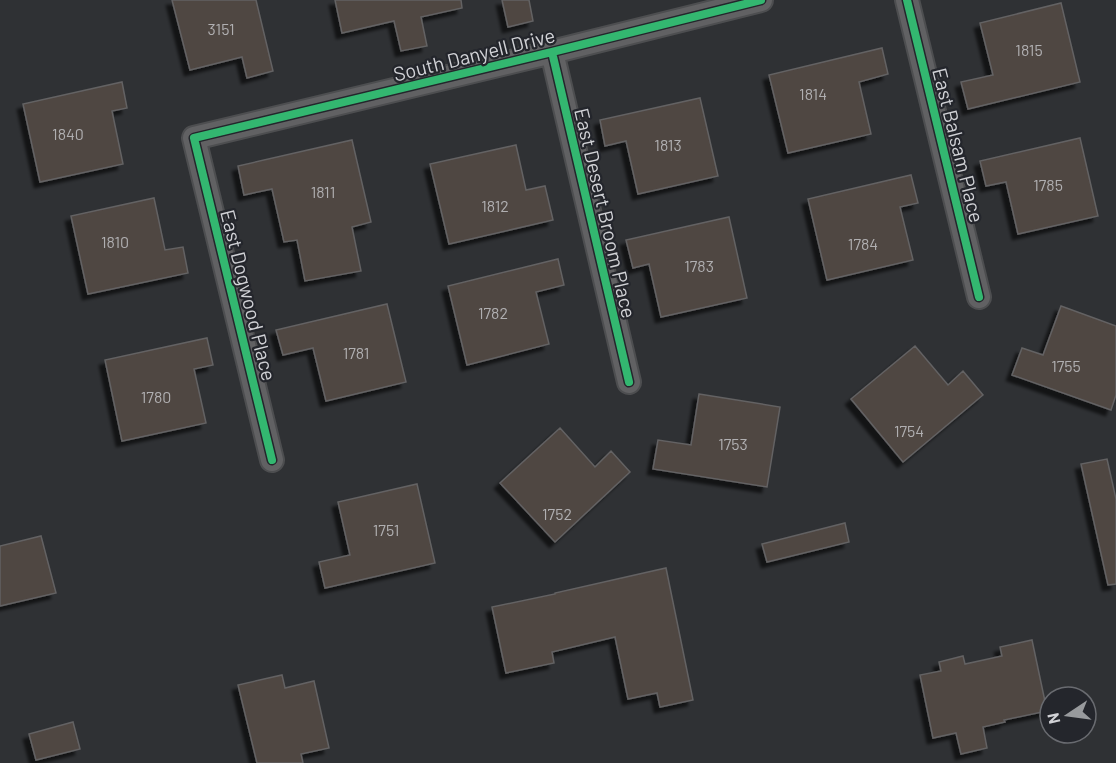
<svg xmlns="http://www.w3.org/2000/svg" width="1116" height="763" font-family="Barlow,sans-serif">
<style>
.building{fill:#4f4642;stroke:#636263;stroke-width:1.5;filter:url(#shadow)}
.lines{fill:none;stroke-linecap:round;stroke-linejoin:round}
.street-casing{stroke:#4d4e50;stroke-width:26}
.street{stroke:#616163;stroke-width:22}
.cycleway-casing{stroke:#24262c;stroke-width:11}
.cycleway{stroke:#33b770;stroke-width:8}
.labels{text-anchor:middle;dominant-baseline:central;stroke-width:4.5;stroke-linejoin:round;paint-order:stroke}
.number-label{font-size:16px;fill:#b0afb1}
.street-label{font-size:20px;fill:#d1d2d6;stroke:#24262c}
</style>
<defs>
<filter id="shadow"><feDropShadow dx="-5.5" dy="5.5" stdDeviation="1.5" flood-color="#0009"/></filter>
</defs>
<rect width="100%" height="100%" fill="#2f3134"/>
<path class="building" d="M 172,0 L 256,0 L 273,71 L 247,78 L 242,57 L 190,70 Z
M 335,0 L 461,0 L 462,8 L 421,17 L 427,46 L 401,51 L 394,21 L 342,33 Z
M 502,0 L 529,0 L 533,21 L 508,27 Z
M 1061,3 L 1080,82 L 968,109 L 961,82 L 993,75 L 980,23 Z
M 882,48 L 888,74 L 859,82 L 871,134 L 788,153 L 769,75 Z
M 122,82 L 127,108 L 112,111 L 123,164 L 40,182 L 23,104 Z
M 700,98 L 718,176 L 638,194 L 626,141 L 605,146 L 600,120 Z
M 1080,138 L 1098,216 L 1018,234 L 1006,182 L 986,186 L 980,161 Z
M 352,140 L 371,222 L 352,227 L 361,271 L 305,281 L 297,240 L 284,242 L 272,189 L 244,195 L 238,166 Z
M 516,145 L 526,190 L 545,186 L 553,220 L 449,244 L 430,164 Z
M 911,175 L 918,203 L 900,207 L 913,260 L 827,280 L 808,199 Z
M 154,198 L 165,250 L 183,247 L 188,273 L 88,294 L 71,216 Z
M 729,217 L 747,298 L 661,317 L 649,264 L 633,268 L 626,240 Z
M 558,259 L 564,285 L 536,292 L 549,344 L 467,365 L 448,286 Z
M 387,304 L 406,382 L 326,401 L 313,348 L 283,355 L 276,330 Z
M 1061,306 L 1116,326 L 1116,395 L 1111,410 L 1012,375 L 1022,348 L 1043,355 Z
M 207,338 L 213,365 L 194,369 L 206,423 L 122,441 L 105,360 Z
M 915,346 L 948,385 L 963,371 L 983,395 L 903,462 L 851,399 Z
M 699,394 L 780,407 L 767,487 L 653,469 L 658,440 L 691,445 Z
M 560,428 L 595,467 L 611,451 L 630,472 L 555,542 L 500,483 Z
M 1107,459 L 1116,499 L 1116,584 L 1108,585 L 1081,464 Z
M 417,484 L 435,563 L 325,588 L 319,562 L 350,555 L 338,502 Z
M 845,523 L 849,542 L 767,562 L 762,544 Z
M 41,536 L 56,593 L 0,606 L 0,546 Z
M 666,568 L 693,700 L 660,707 L 657,693 L 628,699 L 615,637 L 552,652 L 554,663 L 506,673 L 492,607 L 555,594 L 555,593 Z
M 1032,640 L 1047,711 L 1004,720 L 1005,722 L 983,727 L 987,748 L 961,754 L 956,733 L 933,738 L 920,675 L 941,671 L 939,662 L 963,656 L 965,664 L 1002,656 L 1000,647 Z
M 282,675 L 285,688 L 314,681 L 329,748 L 301,754 L 303,763 L 257,763 L 238,685 Z
M 73,722 L 80,749 L 36,760 L 29,734 Z"/>
<g class="lines">
<defs>
<path id="street" d="M 907,0 L 979,297
M 552,52 L 629,382
M 272,460 L 194,138 L 552,52 L 761,0"/>
</defs>
<use href="#street" class="street-casing"/>
<use href="#street" class="street"/>
<defs>
<path id="cycleway" d="M 907,0 L 979,297
M 552,52 L 629,382
M 272,460 L 194,138 L 552,52 L 761,0"/>
</defs>
<use href="#cycleway" class="cycleway-casing"/>
<use href="#cycleway" class="cycleway"/>
</g>
<g class="labels">
<g class="number-label">
<text x="221" y="28">3151</text>
<text x="1029" y="49">1815</text>
<text x="813" y="93">1814</text>
<text x="68" y="133">1840</text>
<text x="668" y="144">1813</text>
<text x="1048" y="184">1785</text>
<text x="323" y="191">1811</text>
<text x="495" y="205">1812</text>
<text x="115" y="241">1810</text>
<text x="863" y="243">1784</text>
<text x="699" y="265">1783</text>
<text x="493" y="312">1782</text>
<text x="356" y="352">1781</text>
<text x="1066" y="365">1755</text>
<text x="156" y="396">1780</text>
<text x="909" y="430">1754</text>
<text x="733" y="443">1753</text>
<text x="557" y="513">1752</text>
<text x="386" y="529">1751</text>
</g>
<g class="street-label">
<text transform="translate(474 54) rotate(-14)">South Danyell Drive</text>
<text transform="translate(959 145) rotate(76)">East Balsam Place</text>
<text transform="translate(606 213) rotate(77)">East Desert Broom Place</text>
<text transform="translate(249 295) rotate(76)">East Dogwood Place</text>
</g>
</g>
<g transform="translate(1068 715) rotate(257)"><circle r="28" fill="#24262c" stroke="#696b70" stroke-width="1.5"/>
<path d="M0-4.5L10 22L0 15L-10 22Z" fill="#989a9d"/>
<text y="-9" font-size="16" font-weight="bold" text-anchor="middle" fill="#d1d2d6">N</text>
</g>
</svg>
